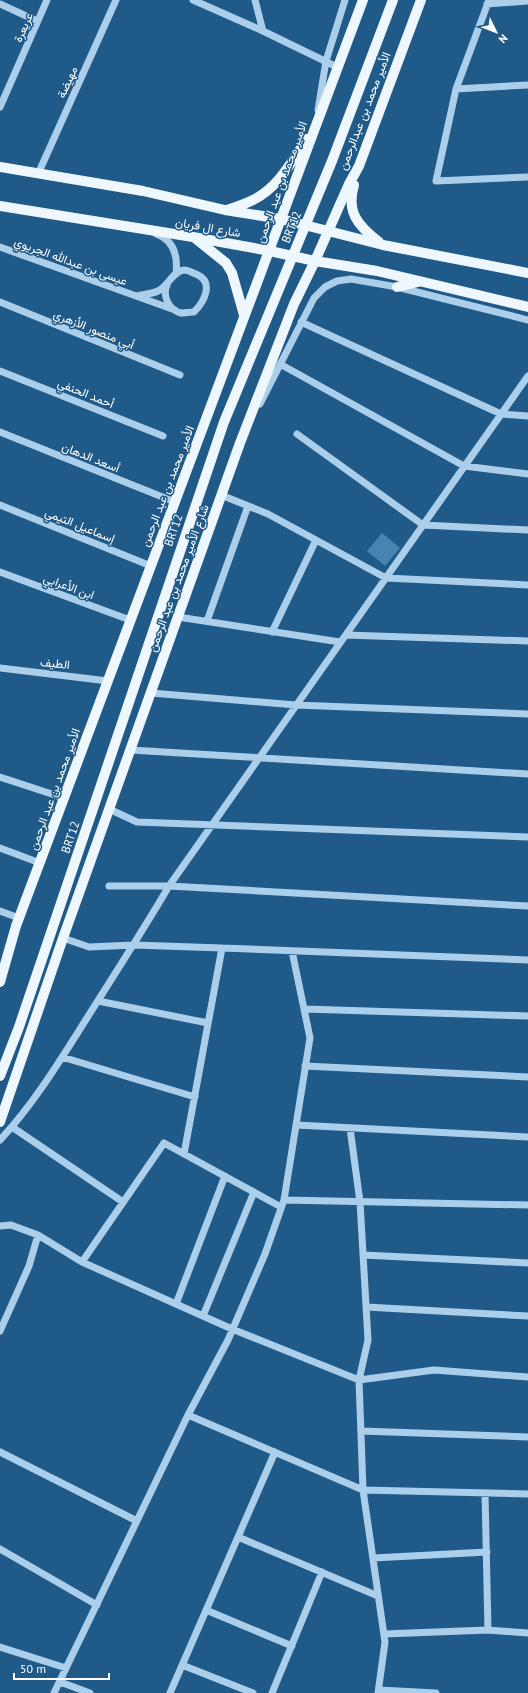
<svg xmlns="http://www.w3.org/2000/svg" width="528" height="1693" font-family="'PT Sans',Vazirmatn,sans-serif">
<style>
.building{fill:#4984b1}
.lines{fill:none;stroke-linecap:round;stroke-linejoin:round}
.minor{stroke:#abcfea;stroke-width:7}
.major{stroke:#eff7fe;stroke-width:10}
.labels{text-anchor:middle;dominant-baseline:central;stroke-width:3;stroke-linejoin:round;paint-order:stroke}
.street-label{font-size:12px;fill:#fff;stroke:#205a88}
</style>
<rect width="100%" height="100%" fill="#205a88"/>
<path class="building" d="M 382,533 L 400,548 L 385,566 L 367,551 Z"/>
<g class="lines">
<path class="minor" d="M 193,0 L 263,31 L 337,67
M 255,0 L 263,31
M 489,0 L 456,89 L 436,181 L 528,177
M 0,4 L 37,21
M 487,4 L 528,1
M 456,89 L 528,85
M 0,107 L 47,0
M 318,110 L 326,61 L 345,0
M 38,174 L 116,0
M 156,234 C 174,240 178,256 176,274
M 0,247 L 175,310
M 137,296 C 144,294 152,294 158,291 C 168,286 173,271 184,270 C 188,270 193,273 196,274 C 215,282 204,302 194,312 C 190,312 185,313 181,313 C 169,310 162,296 167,285
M 0,302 L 180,375
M 301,322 L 501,414 L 528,416
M 280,364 L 464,466 L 528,474
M 0,371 L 163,436
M 260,404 L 314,298 L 325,287 L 337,281 L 351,279 L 397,287 L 528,320
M 0,432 L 175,502
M 297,434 L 423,525 L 528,530
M 221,495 L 268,514 L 386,578 L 528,585
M 0,505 L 151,566
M 0,572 L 130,620
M 178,617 L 340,642
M 207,621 L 248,506
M 272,632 L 316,540
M 346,635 L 528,641
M 0,668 L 108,681
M 151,693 L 296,705 L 528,714
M 130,750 L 528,774
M 0,777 L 64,798
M 109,809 L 137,822 L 528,837
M 0,848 L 40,863
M 109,886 L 169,886 L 528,906
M 0,911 L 19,918
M 63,938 L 89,947 L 134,945 L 222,948 L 528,960
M 98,1001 L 208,1023
M 304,1009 L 528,1016
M 62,1057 L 195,1097
M 305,1066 L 528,1077
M 296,1125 L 528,1137
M 12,1127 L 123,1202
M 350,1128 L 360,1202 L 368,1340 L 359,1380 L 363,1490 L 385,1642 L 378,1693
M 0,1140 C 31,1107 56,1067 80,1029 C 110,981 141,934 169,886 L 528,376
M 184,1154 L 222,948
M 284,1200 L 528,1205
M 0,1226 L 11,1225 L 38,1235 L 82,1262 L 176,1304 L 232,1329 L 359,1380 L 434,1370 L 528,1377
M 363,1255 L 528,1263
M 82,1262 L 164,1143 L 281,1207
M 176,1304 L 225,1176
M 366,1307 L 528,1316
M 203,1316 L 254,1192
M 0,1331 L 29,1266 L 38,1235
M 188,1415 L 363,1490 L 528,1494
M 361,1431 L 528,1437
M 0,1452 L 137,1521
M 485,1493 L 488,1630
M 238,1537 L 378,1596
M 0,1549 L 97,1605
M 373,1558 L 487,1552
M 206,1610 L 292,1646
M 384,1634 L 488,1630 L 528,1633
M 0,1647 L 66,1668
M 182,1665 L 253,1693
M 60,1682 L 90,1693
M 379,1690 L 436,1693
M 54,1693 L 188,1415 L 228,1340 L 265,1254 L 284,1200 L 310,1038 L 292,951
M 170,1693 L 275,1452
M 272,1693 L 322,1572"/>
<path class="major" d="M 0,167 L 143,191 L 225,210 L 281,219 L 383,245 L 528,273
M 354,185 C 346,212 358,226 379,242
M 0,206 L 193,237 L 270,251 L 315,261 L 377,271 L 528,307
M 227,210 C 236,207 245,204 253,200 C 278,188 292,161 307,139
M 195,238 L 226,263 L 232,273 L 244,315
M 397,287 L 418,282
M 0,982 L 16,926 L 363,0
M 0,1076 L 19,1027 L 224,422 L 332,161 L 393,0
M 0,1122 L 63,938 L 240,443 L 294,304 L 315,261 L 349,184 L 359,166 L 421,0"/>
</g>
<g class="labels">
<g class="street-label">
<text transform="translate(23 27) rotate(-66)">عريعرة</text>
<text transform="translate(67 82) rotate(-66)">مهيضة</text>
<text transform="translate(364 111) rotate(-69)">الأمير محمد بن عبدالرحمن</text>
<text transform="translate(281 182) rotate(-70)">الأمير محمد بن عبد الرحمن</text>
<text transform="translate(208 227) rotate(10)">شارع ال فريان</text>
<text transform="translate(291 227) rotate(-68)">BRT12</text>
<text transform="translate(71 261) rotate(20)">عيسى بن عبدالله الجريوي</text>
<text transform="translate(94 329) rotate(22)">أبي منصور الأزهري</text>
<text transform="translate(86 393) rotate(22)">أحمد الحنفي</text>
<text transform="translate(91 457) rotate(22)">أسعد الدهان</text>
<text transform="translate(167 486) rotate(-69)">الأمير محمد بن عبد الرحمن</text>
<text transform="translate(80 525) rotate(22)">إسماعيل التيمي</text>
<text transform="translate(173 530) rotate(-71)">BRT12</text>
<text transform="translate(178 578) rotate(-70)">شارع الأمير محمد بن عبد الرحمن</text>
<text transform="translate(69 586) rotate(20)">ابن الأعرابي</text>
<text transform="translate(55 663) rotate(6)">الطيف</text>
<text transform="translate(54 789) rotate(-70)">الأمير محمد بن عبد الرحمن</text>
<text transform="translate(70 837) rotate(-71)">BRT12</text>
</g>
</g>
<g transform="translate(496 32) rotate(133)" stroke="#205a88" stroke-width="3" paint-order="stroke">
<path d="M0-3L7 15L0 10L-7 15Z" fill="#ffffff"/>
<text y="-6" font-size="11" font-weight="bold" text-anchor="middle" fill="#ffffff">N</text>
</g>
<path d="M14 1673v6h95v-6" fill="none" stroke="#ffffff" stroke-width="2"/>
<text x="20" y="1673" font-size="12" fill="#ffffff" stroke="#205a88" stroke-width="3" paint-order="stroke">50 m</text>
</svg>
